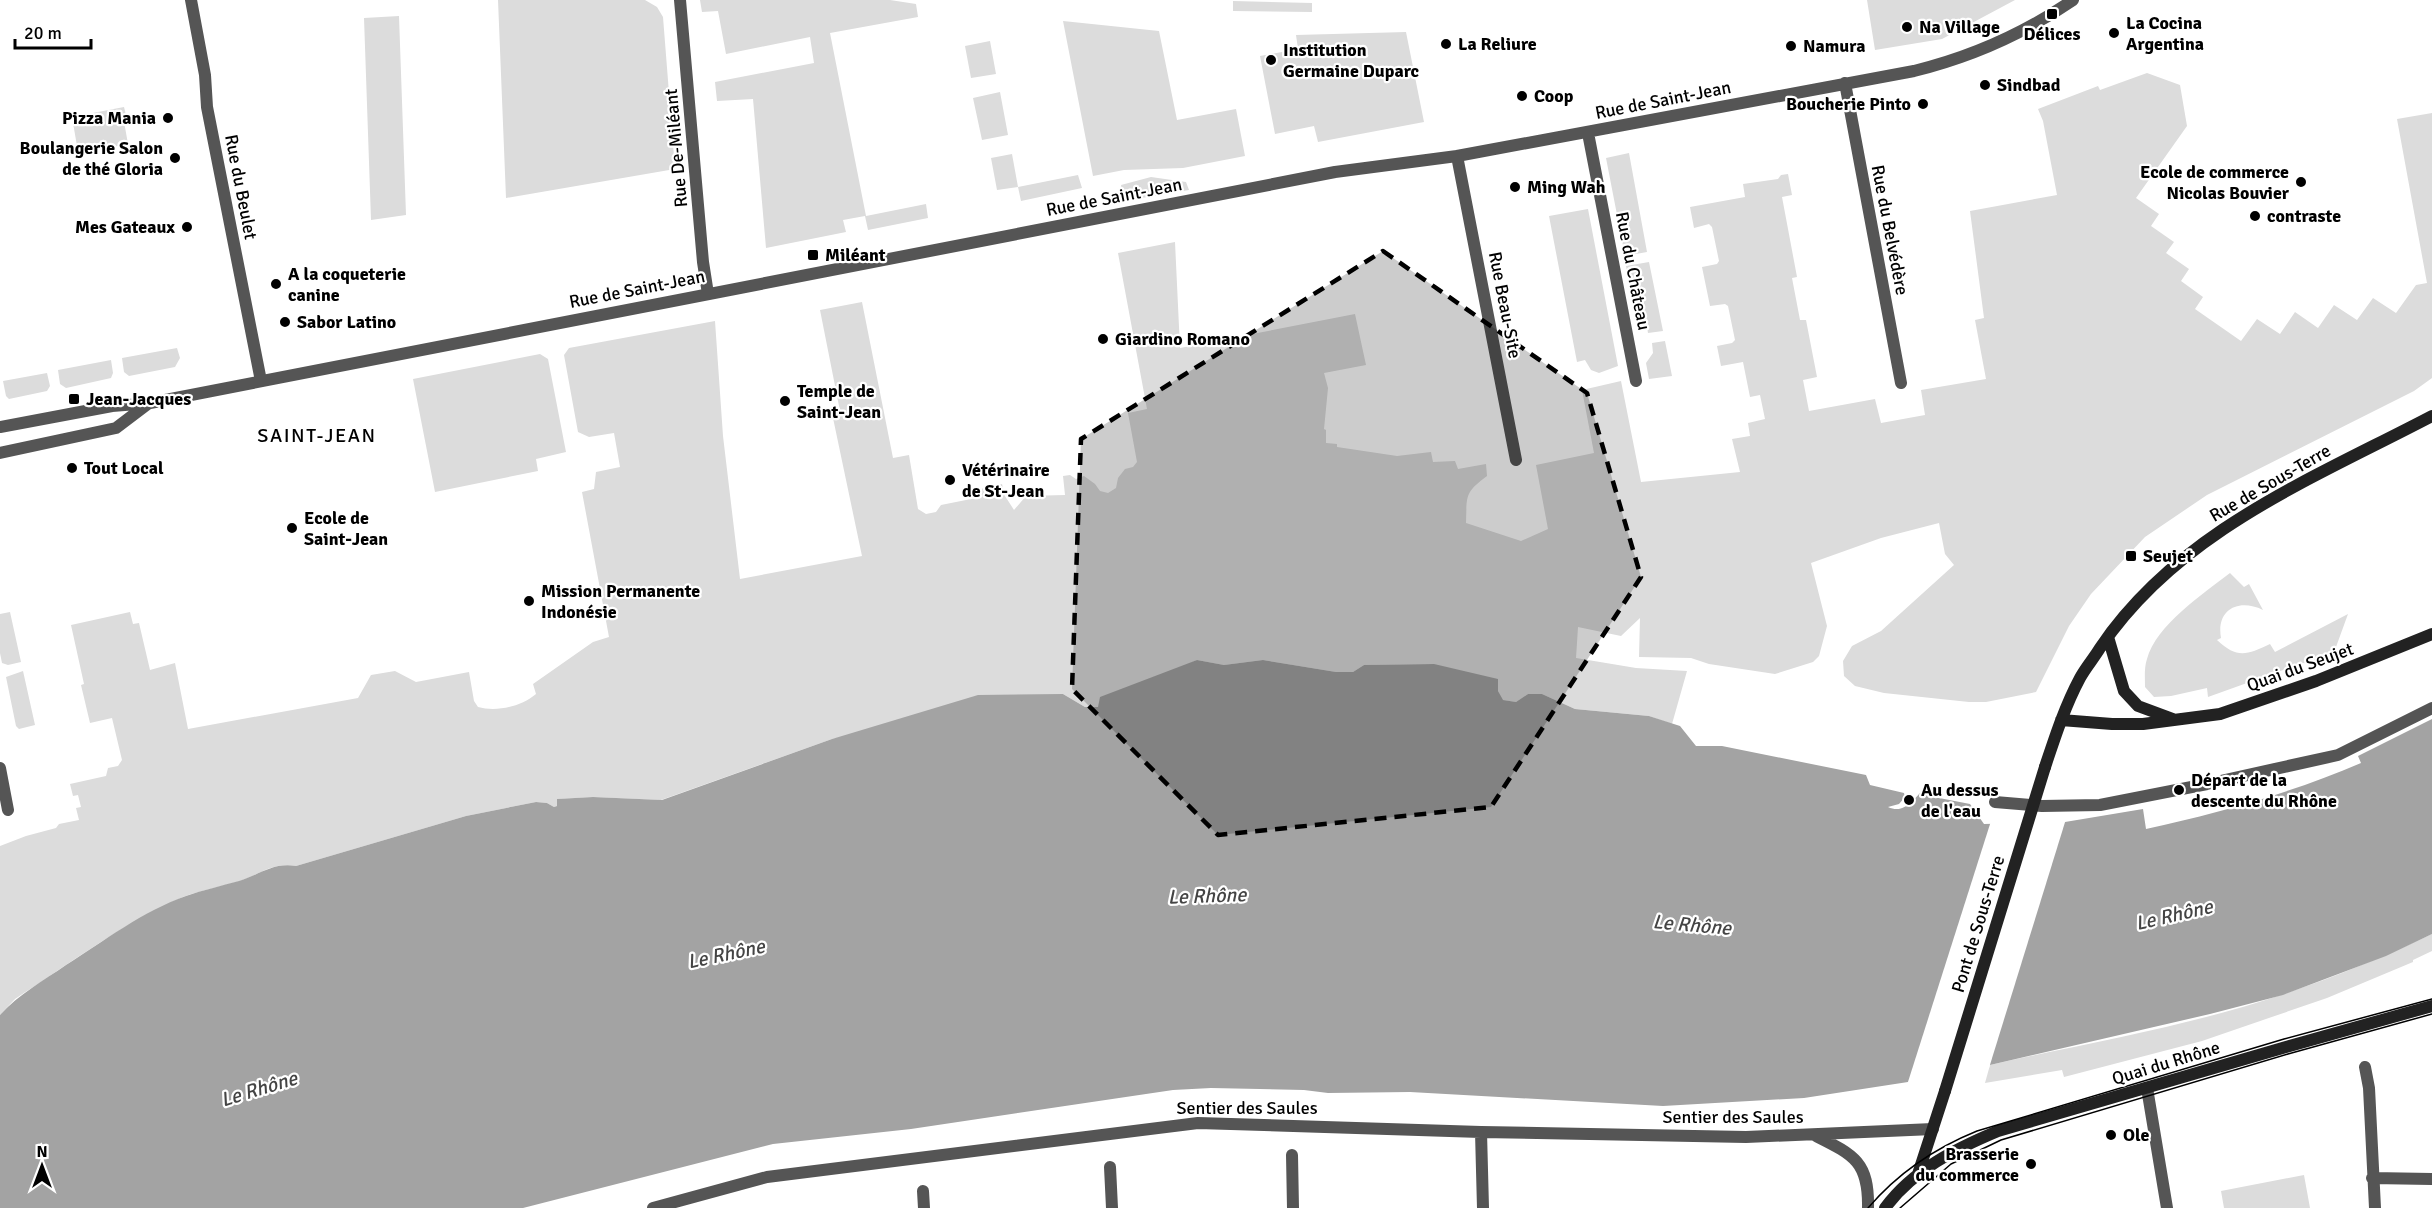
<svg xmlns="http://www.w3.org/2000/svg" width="2432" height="1208" font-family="Signika,sans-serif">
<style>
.green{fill:#dcdcdc}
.water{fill:#a3a3a3}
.pier{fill:#fff}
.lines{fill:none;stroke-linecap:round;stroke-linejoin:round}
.street{stroke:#555;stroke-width:12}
.secondary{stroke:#222;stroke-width:12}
.tram{stroke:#000;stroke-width:1.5}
.secondary-bridge{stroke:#222;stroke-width:12}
.marked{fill:#000;fill-opacity:0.2;stroke:#000;stroke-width:4.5;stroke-dasharray:12 8;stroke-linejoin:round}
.poi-dot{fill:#000;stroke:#fff;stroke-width:2}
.labels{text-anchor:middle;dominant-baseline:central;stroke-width:4.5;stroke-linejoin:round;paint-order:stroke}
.poi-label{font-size:18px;font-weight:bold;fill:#000;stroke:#fff;text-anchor:start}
.street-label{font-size:18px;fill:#000;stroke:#fff}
.neighbourhood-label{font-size:20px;letter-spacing:1.5px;fill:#000;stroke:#fff}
.water-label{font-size:20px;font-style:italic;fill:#444;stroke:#fff}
</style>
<rect width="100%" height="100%" fill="#fff"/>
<path class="green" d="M 498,0 L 645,0 L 657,7 L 663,17 L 675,169 L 506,198 Z
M 700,0 L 890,0 L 916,4 L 918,17 L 830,33 L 866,216 L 926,204 L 928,218 L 868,230 L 865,216 L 843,220 L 846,232 L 766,248 L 753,99 L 717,101 L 715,82 L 814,63 L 810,37 L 726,54 L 718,11 L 702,12 Z
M 1867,0 L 2015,0 L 1942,39 L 1875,50 Z
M 1233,1 L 1312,3 L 1312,12 L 1233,11 Z
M 399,16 L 406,215 L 371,220 L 364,18 Z
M 1063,21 L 1159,31 L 1177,120 L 1236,109 L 1245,156 L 1183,168 L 1124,170 L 1093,176 Z
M 1406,32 L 1424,122 L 1318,142 L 1314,126 L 1275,134 L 1260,56 L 1298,49 L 1296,35 Z
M 990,41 L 996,74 L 971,78 L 965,46 Z
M 2147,73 L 2180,85 L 2187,126 L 2136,198 L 2159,214 L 2151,226 L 2174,242 L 2166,253 L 2189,269 L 2181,281 L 2203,297 L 2195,309 L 2241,341 L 2257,319 L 2280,334 L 2295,312 L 2318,328 L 2334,305 L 2357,320 L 2373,298 L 2396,313 L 2416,285 L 2427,283 L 2397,119 L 2432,113 L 2432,378 L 2414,391 L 2207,495 L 2145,537 L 2091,594 L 2069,626 L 2036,692 L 1986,702 L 1969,702 L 1884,693 L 1855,686 L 1844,676 L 1843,661 L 1852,646 L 1881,631 L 1954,565 L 1945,554 L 1939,523 L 1881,538 L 1811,563 L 1827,626 L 1819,656 L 1813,662 L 1775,674 L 1709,664 L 1691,658 L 1639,657 L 1640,618 L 1621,636 L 1578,627 L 1576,658 L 1636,668 L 1687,671 L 1672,724 L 1649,716 L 1575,709 L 1542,694 L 1528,694 L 1516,702 L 1502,700 L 1498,691 L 1433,664 L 1364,665 L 1353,672 L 1336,672 L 1263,660 L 1224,665 L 1197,660 L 1099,707 L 1085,707 L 1063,694 L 832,739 L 661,800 L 593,797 L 557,799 L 557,806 L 554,807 L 547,803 L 536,802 L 466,816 L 296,866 C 273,862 260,874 240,881 C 221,887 201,890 183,897 C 123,923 69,964 15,999 L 0,1015 L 0,846 L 26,836 L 56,828 L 59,824 L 79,820 L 76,808 L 81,807 L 78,795 L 73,796 L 70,784 L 106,776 L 108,768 L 118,766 L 122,760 L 112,718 L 90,723 L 81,685 L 84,684 L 71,625 L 130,612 L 133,624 L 139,623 L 150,670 L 175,663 L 188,729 L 358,698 L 371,675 L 395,671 L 416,682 L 469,672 L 474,701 L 478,707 C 496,712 521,707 536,694 L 533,684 L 593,642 L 609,637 L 582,492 L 594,489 L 596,472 L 620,467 L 614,433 L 589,437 L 578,432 L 564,355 L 569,348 L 715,321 L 723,436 L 740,579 L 862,556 L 833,418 L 841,416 L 820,310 L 862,302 L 893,458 L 909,455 L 918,509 L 926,514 L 936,512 L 941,505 L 981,497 L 980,491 L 984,487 L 1002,484 L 1005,496 L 1014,510 L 1026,496 L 1065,495 L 1063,476 L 1070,475 L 1076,479 L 1084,476 L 1095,484 L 1100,491 L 1108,493 L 1116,488 L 1118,478 L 1125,469 L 1133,467 L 1137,462 L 1128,413 L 1147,409 L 1118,253 L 1175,242 L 1180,348 L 1355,314 L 1366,365 L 1324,373 L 1328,388 L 1324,429 L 1326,430 L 1326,443 L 1337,444 L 1337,447 L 1397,456 L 1431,452 L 1433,462 L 1455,461 L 1458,469 L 1486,464 L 1487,476 C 1464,493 1467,496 1466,523 L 1521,541 L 1548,529 L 1536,465 L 1594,453 L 1582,390 L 1621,381 L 1641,482 L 1740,472 L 1732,439 L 1750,436 L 1748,423 L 1765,419 L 1760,395 L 1750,397 L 1743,362 L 1721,366 L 1717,346 L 1732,343 L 1735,340 L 1728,306 L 1725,304 L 1710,306 L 1702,267 L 1717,264 L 1719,261 L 1712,227 L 1709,224 L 1694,228 L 1690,207 L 1745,197 L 1743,184 L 1778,179 L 1781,175 L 1788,174 L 1792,195 L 1782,197 L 1797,277 L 1792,278 L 1800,320 L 1806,320 L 1817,377 L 1803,380 L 1809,411 L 1875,399 L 1881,423 L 1925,415 L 1921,390 L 1986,379 L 1975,320 L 1984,318 L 1970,211 L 2057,195 L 2043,121 L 2038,109 L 2098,86 L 2100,90 Z
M 1000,92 L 1008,135 L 982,140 L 973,98 Z
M 124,107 L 126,115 L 123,116 L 128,144 L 97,150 L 95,143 L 77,146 L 72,117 Z
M 1629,153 L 1647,252 L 1625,256 L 1606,158 Z
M 1012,154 L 1018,187 L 1078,175 L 1082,188 L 1021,201 L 1018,187 L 997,190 L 991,158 Z
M 1151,177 L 1186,182 L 1189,190 L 1124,201 L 1121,185 Z
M 1588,209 L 1618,366 L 1599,373 L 1591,370 L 1585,360 L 1577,362 L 1549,216 Z
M 1649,262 L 1663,331 L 1648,333 L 1646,322 L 1636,316 L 1626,266 Z
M 1665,341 L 1672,376 L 1649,379 L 1646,363 L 1653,353 L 1652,343 Z
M 177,348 L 180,358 L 175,367 L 129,376 L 124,372 L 122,358 Z
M 540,354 L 548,359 L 566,452 L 536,459 L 538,471 L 435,492 L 413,379 Z
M 111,360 L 113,373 L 111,378 L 66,388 L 60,384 L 58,370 Z
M 47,373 L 50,386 L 47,391 L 9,399 L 6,396 L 3,381 Z
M 2230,573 L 2244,587 L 2249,584 L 2263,610 C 2238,598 2216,610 2221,638 L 2217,640 C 2237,659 2247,655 2270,644 L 2275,652 L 2348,614 L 2332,658 L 2319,665 L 2303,663 L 2208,697 L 2207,688 L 2171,696 L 2154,697 L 2145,687 C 2145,678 2144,668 2147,659 C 2156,625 2203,594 2230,573 Z
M 10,612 L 21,662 L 8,665 L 2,663 L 0,653 L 0,614 Z
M 23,671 L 35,725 L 19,729 L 16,726 L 6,677 Z
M 2432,934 L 2432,951 L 2413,960 L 2413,962 L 2327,998 L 2202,1041 L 2064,1077 L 2062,1070 L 1985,1083 L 1990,1065 C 2087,1043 2190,1026 2284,994 C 2334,977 2384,957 2432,934 Z
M 2304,1175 L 2310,1208 L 2224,1208 L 2221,1191 Z"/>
<path class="water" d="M 1197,660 L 1224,665 L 1263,660 L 1336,672 L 1353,672 L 1364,665 L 1434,664 L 1498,679 L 1498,691 L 1503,700 L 1516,702 L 1528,694 L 1542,694 L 1575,709 L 1649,716 L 1680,726 L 1696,746 L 1722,746 L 1866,775 L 1870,785 L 1904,793 L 1905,797 L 1899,804 L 1888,807 C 1905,815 1915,798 1926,786 L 1934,797 L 1970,804 L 1984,824 L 2065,822 L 2143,809 L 2146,829 C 2219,813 2291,793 2361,763 L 2358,756 L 2432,719 L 2432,934 L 2386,956 L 2283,995 L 2210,1014 L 1990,1065 L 1908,1082 L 1804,1098 L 1663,1106 L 1410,1092 L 1328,1093 L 1304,1090 L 1211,1088 L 1173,1090 L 911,1129 L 773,1144 L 523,1208 L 0,1208 L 0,1015 C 19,994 43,981 66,965 C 104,941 143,911 186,896 C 203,890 221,886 239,881 C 259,875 273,862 296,866 L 466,816 L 536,802 L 547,803 L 554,807 L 557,806 L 557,799 L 593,797 L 662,800 L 832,739 L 978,695 L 1063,694 L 1085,707 L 1098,707 L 1100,697 Z"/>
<path class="pier" d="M 2066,819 L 1989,1068 L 1907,1085 L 1991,821 Z"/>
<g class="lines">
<path class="street" d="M 191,0 L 205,75 L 207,107 L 261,381
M 680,0 L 703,262 L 708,294
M 1845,83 L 1901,383
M 1588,133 L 1636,381
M 1457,156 L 1516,460
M 0,427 L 112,406 L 150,403 L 1335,172 L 1457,156 L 1914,71 C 1971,57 2025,33 2073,0
M 0,453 L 116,428 L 149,403
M 0,768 L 8,810
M 1995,802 L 2042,806 L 2100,805 L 2207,784 L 2338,755 L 2432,708
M 2365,1067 L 2369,1088 L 2375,1208
M 2147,1088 L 2167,1208
M 1481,1132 L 1483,1208
M 1816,1136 C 1854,1155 1869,1162 1868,1208
M 1292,1155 L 1293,1208
M 1110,1167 L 1112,1208
M 2372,1178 L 2432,1179
M 923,1191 L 924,1208
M 653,1208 L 767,1177 L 1198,1123 L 1481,1132 L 1746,1137 L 1933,1129"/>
<path class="secondary" d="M 2108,637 L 2124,691 L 2138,706 L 2173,719
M 2061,720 L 2112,724 L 2143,724 L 2220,714 L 2316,681 L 2432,634
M 2045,767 C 2055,737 2065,706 2080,678 C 2086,667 2094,658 2100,648 C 2179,531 2312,479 2432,416
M 1918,1174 L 1945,1091
M 1885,1208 C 1913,1170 1955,1149 1998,1131 L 2286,1047 L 2432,1006"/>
<path class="tram" d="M 1868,1208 C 1898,1173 1935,1148 1977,1131 L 2284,1039 L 2432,999
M 1900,1208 L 1951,1164 L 2001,1140 L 2288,1054 L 2432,1014"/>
<path class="secondary-bridge" d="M 1945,1091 L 2045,767"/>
</g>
<path class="marked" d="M 1383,251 L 1587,393 L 1641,577 L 1491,807 L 1218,835 L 1072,689 L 1081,439 Z"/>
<g class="poi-dot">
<rect x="2046" y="8" width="12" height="12" rx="3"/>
<circle cx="1907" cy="27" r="6"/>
<circle cx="2114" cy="33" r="6"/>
<circle cx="1446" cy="44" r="6"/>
<circle cx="1791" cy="46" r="6"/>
<circle cx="1271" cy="60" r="6"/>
<circle cx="1985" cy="85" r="6"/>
<circle cx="1522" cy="96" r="6"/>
<circle cx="1923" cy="104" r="6"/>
<circle cx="168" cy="118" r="6"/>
<circle cx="175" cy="158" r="6"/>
<circle cx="2301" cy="182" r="6"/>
<circle cx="1515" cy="187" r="6"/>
<circle cx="2255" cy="216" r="6"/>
<circle cx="187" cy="227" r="6"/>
<rect x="807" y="249" width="12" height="12" rx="3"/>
<circle cx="276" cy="284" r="6"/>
<circle cx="285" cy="322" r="6"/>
<circle cx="1103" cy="339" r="6"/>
<rect x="68" y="393" width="12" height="12" rx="3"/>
<circle cx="785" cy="401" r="6"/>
<circle cx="72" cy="468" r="6"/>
<circle cx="950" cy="480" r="6"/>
<circle cx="292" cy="528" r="6"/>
<rect x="2125" y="550" width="12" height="12" rx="3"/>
<circle cx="529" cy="601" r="6"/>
<circle cx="2179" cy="790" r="6"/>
<circle cx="1909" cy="800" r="6"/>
<circle cx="2111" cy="1135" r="6"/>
<circle cx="2031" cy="1164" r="6"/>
</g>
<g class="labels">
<g class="poi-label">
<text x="2126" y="23">La Cocina<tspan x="2126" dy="21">Argentina</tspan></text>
<text x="1919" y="27">Na Village</text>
<text x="2052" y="34" text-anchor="middle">Délices</text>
<text x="1458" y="44">La Reliure</text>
<text x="1803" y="46">Namura</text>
<text x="1283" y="50">Institution<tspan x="1283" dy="21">Germaine Duparc</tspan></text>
<text x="1997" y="85">Sindbad</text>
<text x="1534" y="96">Coop</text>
<text x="1911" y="104" text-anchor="end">Boucherie Pinto</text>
<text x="156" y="118" text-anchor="end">Pizza Mania</text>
<text x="163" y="148" text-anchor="end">Boulangerie Salon<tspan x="163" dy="21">de thé Gloria</tspan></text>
<text x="2289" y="172" text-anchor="end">Ecole de commerce<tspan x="2289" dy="21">Nicolas Bouvier</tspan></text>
<text x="1527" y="187">Ming Wah</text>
<text x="2267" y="216">contraste</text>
<text x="175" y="227" text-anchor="end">Mes Gateaux</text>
<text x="825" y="255">Miléant</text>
<text x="288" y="274">A la coqueterie<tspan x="288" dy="21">canine</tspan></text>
<text x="297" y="322">Sabor Latino</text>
<text x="1115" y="339">Giardino Romano</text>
<text x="797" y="391">Temple de<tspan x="797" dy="21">Saint-Jean</tspan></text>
<text x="86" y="399">Jean-Jacques</text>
<text x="84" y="468">Tout Local</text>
<text x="962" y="470">Vétérinaire<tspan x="962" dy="21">de St-Jean</tspan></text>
<text x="304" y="518">Ecole de<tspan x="304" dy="21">Saint-Jean</tspan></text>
<text x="2143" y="556">Seujet</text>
<text x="541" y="591">Mission Permanente<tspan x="541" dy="21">Indonésie</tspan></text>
<text x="2191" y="780">Départ de la<tspan x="2191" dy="21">descente du Rhône</tspan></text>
<text x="1921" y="790">Au dessus<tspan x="1921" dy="21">de l'eau</tspan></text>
<text x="2123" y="1135">Ole</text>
<text x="2019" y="1154" text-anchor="end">Brasserie<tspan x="2019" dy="21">du commerce</tspan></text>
</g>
<g class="street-label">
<text transform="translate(1663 100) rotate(-11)">Rue de Saint-Jean</text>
<text transform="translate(676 148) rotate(-95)">Rue De-Miléant</text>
<text transform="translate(241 187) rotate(79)">Rue du Beulet</text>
<text transform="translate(1114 197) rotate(-11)">Rue de Saint-Jean</text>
<text transform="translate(1890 230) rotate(79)">Rue du Belvédère</text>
<text transform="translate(1633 271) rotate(79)">Rue du Château</text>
<text transform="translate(637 289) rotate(-11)">Rue de Saint-Jean</text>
<text transform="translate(1505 305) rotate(79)">Rue Beau-Site</text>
<text transform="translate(2270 483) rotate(-30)">Rue de Sous-Terre</text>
<text transform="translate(2300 667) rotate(-20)">Quai du Seujet</text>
<text transform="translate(1978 924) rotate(-73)">Pont de Sous-Terre</text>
<text transform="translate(2166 1063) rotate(-17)">Quai du Rhône</text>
<text x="1247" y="1108">Sentier des Saules</text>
<text x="1733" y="1117">Sentier des Saules</text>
</g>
<g class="neighbourhood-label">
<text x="317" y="435">SAINT-JEAN</text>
</g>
<g class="water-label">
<text transform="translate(1207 896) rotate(-2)">Le Rhône</text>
<text transform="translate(2174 915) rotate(-13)">Le Rhône</text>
<text transform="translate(1692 925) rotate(5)">Le Rhône</text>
<text transform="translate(726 954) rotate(-12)">Le Rhône</text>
<text transform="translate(259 1089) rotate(-17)">Le Rhône</text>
</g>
</g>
<g transform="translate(42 1166)" stroke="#ffffff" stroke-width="4.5" paint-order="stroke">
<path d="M0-4.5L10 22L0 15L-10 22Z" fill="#000000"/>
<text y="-9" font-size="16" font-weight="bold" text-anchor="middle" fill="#000000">N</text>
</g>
<path d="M15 39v9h76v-9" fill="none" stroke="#000000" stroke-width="3"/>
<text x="24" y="39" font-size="18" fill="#000000" stroke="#ffffff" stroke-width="4.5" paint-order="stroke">20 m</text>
</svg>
